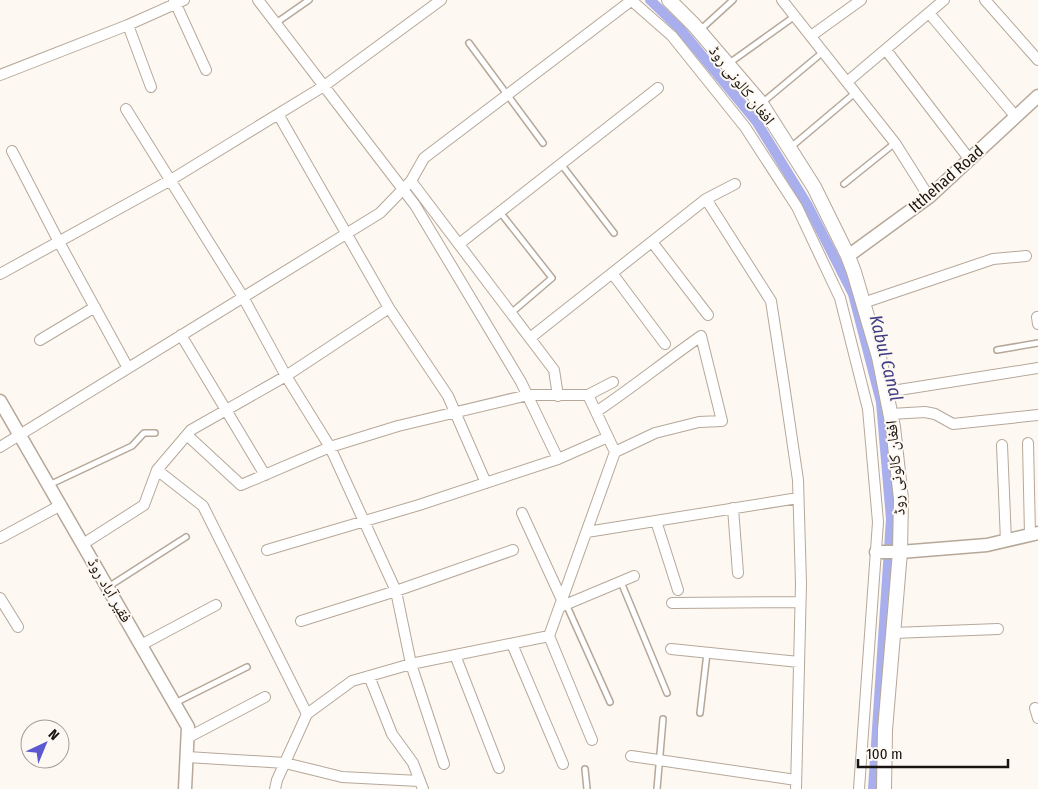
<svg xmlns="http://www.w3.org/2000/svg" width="1038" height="789" font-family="'Fira Sans Condensed','Noto Naskh Arabic',sans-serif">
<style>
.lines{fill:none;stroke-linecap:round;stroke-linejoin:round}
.canal{stroke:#a9afec;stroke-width:10}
.service-casing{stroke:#b6a899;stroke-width:8}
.minor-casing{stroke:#b6a899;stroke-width:12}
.tertiary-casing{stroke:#b6a899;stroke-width:15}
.secondary-casing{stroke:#b6a899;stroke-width:16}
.service{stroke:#fff;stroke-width:5}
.minor{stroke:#fff;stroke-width:10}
.tertiary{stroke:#fff;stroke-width:12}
.secondary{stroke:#fff;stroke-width:14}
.labels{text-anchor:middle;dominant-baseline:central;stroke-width:4;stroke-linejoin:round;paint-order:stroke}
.street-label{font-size:16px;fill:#19140f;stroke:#fef8f2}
.water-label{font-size:18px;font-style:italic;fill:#3b3c83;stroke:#fef8f2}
</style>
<rect width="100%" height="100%" fill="#fef8f2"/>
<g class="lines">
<path class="canal" d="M 650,0 L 680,29 L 756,121 L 807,204 L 853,294 L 881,402 L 891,519 L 873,789"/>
<defs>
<path id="service" d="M 276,23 L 309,0
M 699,31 L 733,0
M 469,43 L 543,143
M 728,64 L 795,16
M 762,103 L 823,52
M 791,147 L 855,93
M 561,164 L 614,233
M 844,184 L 895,143
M 500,212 L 552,278 L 511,313
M 997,350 L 1038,343
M 49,485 L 132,446 L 144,433 L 155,433
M 621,582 L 667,693
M 108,587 L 186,537
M 566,604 L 610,702
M 175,703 L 247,667
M 700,713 L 707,653
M 585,769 L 587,789
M 657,789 L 663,719"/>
<path id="minor" d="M 174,0 L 206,70
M 258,0 L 415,205 L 521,382 L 558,459
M 631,0 L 672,36 L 745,127 L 797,207 L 840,298 L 868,409 L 878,522 L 859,789
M 782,0 L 895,143 L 929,197
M 985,0 L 1038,60
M 929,13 L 1016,117
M 128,25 L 151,87
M 811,36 L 861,0
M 886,50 L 970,160
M 0,75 L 128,25 L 184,0
M 847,82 L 944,0
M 126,109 L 243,297 L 286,376 L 330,447 L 396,591 L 411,664 L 444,764
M 278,114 L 389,308 L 448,396 L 486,483
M 12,151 L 59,242 L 128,368
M 411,181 L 554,370 L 558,396
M 706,199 L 771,301 L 784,385 L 798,480 L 801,584 L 796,789
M 652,242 L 708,315
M 459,244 L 658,88
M 612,273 L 665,344
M 0,274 L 169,181 L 324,86 L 441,0
M 863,303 L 993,259 L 1026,256
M 1037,317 L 1038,324
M 181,335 L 265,475
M 530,338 L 706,199 L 735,184
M 40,340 L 95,307
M 886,392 L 1038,368
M 596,412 C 632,388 665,361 701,336 L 722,421 L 699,422 L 655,433 L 615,452
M 891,414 L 925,412 L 935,414 L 953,424 L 1038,415
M 187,435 L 241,485 L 330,447 L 398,426 L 528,395 L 588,395 L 613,382
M 1028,443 L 1030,535
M 1002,445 L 1006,541
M 0,447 L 380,213 L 411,181 L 424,158 L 632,0
M 157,470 L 203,506 L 307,714
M 733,508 L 738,573
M 522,513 L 562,600
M 656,521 L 678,590
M 587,532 L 798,498
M 0,538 L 61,505
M 83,544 L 144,505 L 157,470 L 191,430 L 286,376 L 389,308
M 267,550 L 419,505 L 558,459 L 608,437
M 0,598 L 18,627
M 672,603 L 800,602
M 560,607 L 634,576
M 301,621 L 396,591 L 513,550
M 893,633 L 998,629
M 549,636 L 592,740
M 512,644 L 563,764
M 141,645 L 216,605
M 671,649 L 799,662
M 455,655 L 499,768
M 369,676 L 392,734 L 413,763 L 423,789
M 1035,708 L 1038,718
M 187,738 L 265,697
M 631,756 L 796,780
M 187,757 L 285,763 L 342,777 L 419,781
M 275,789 L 277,780 L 307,714 L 352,681 L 411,664 L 549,636 L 615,452 L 588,395"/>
<path id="tertiary" d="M 848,256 L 929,197 L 1038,96
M 0,401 L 188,727 L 185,789
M 876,552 L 900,552 L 987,545 L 1038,533"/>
<path id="secondary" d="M 669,0 L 694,25 L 760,102 L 814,187 L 848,256 L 854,272 L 879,357 L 893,427 L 901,499 L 900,552 L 885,730 L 884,789"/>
</defs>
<use href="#service" class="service-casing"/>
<use href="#minor" class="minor-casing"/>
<use href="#tertiary" class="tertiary-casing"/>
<use href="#secondary" class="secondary-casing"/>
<use href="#service" class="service"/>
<use href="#minor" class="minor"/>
<use href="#tertiary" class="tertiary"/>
<use href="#secondary" class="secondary"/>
</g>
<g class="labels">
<g class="street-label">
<text transform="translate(742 85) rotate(52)">افغان کالونی روڈ</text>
<text transform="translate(946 179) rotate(-41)">Itthehad Road</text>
<text transform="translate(895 468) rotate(-95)">افغان کالونی روڈ</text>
<text transform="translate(110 590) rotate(60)">فقیر آباد روڈ</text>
</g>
<g class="water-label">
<text transform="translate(886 358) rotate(76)">Kabul Canal</text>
</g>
</g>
<g transform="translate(45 744) rotate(44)"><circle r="24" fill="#fef8f2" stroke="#a29d97"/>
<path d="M0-4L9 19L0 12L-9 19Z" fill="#5b58d0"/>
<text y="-8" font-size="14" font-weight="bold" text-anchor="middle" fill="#19140f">N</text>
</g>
<path d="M858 759v8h150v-8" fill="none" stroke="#19140f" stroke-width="2.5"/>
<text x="866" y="759" font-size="15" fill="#19140f" stroke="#fef8f2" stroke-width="4" paint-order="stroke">100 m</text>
</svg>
